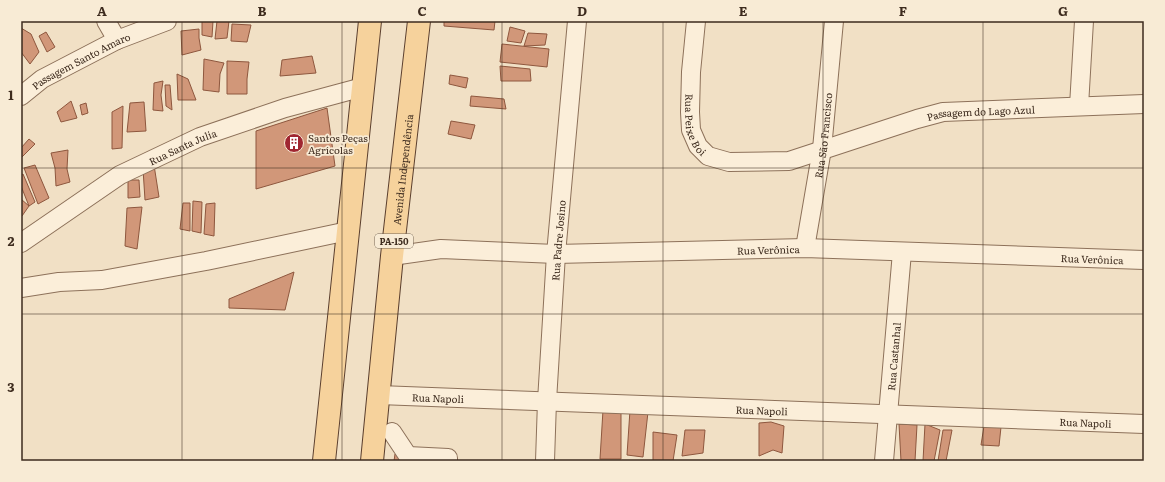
<svg xmlns="http://www.w3.org/2000/svg" width="1165" height="482" font-family="Literata,serif">
<style>
.building{fill:#d19779;stroke:#8e573e}
.lines{fill:none;stroke-linecap:round;stroke-linejoin:round}
.minor-casing{stroke:#8d715a;stroke-width:20}
.major-casing{stroke:#5b3f2e;stroke-width:24}
.minor{stroke:#fbeed9;stroke-width:18}
.major{stroke:#f6d29c;stroke-width:22}
.grid{fill:none;stroke:#3d2b1e;stroke-width:1;stroke-opacity:0.55}
.labels{text-anchor:middle;dominant-baseline:central;stroke-width:3.5;stroke-linejoin:round;paint-order:stroke}
.shield{fill:#f8ebd5;stroke:#756555;stroke-width:1}
.shield-label{font-size:9px;font-weight:bold;fill:#3d2b1e}
.street-label{font-size:10px;fill:#3d2b1e;stroke:#f8ebd5}
.poi-label{font-size:10px;fill:#3d2b1e;stroke:#f8ebd5;text-anchor:start}
.neatline{fill:none;stroke:#3d2b1e;stroke-width:1.5}
.grid-label{font-size:13px;text-anchor:middle;font-weight:bold;fill:#3d2b1e}
</style>
<rect width="100%" height="100%" fill="#f1e0c5"/>
<path class="building" d="M 202,21 L 213,21 L 212,37 L 202,35 Z
M 217,21 L 229,21 L 227,38 L 215,39 Z
M 444,21 L 495,21 L 494,30 L 444,26 Z
M 232,24 L 251,25 L 247,42 L 231,41 Z
M 510,27 L 525,31 L 521,43 L 507,41 Z
M 21,28 L 31,34 L 39,52 L 30,64 L 21,52 Z
M 199,29 L 199,38 L 201,50 L 182,55 L 181,31 Z
M 46,32 L 55,47 L 47,52 L 39,36 Z
M 528,33 L 547,34 L 545,45 L 524,46 Z
M 502,44 L 549,49 L 547,67 L 500,62 Z
M 312,56 L 316,73 L 280,76 L 282,60 Z
M 204,59 L 224,63 L 220,74 L 219,92 L 203,90 Z
M 227,61 L 249,62 L 247,79 L 247,94 L 227,94 Z
M 500,66 L 530,69 L 531,81 L 501,81 Z
M 177,74 L 188,79 L 196,100 L 178,100 Z
M 450,75 L 468,78 L 466,88 L 449,84 Z
M 163,81 L 161,95 L 163,111 L 153,110 L 154,83 Z
M 165,85 L 170,85 L 172,110 L 166,106 Z
M 471,96 L 504,99 L 506,109 L 470,106 Z
M 71,101 L 77,118 L 61,122 L 57,112 Z
M 144,102 L 146,131 L 127,132 L 130,103 Z
M 86,103 L 88,113 L 82,115 L 80,105 Z
M 123,106 L 122,148 L 112,149 L 112,112 Z
M 327,108 L 335,166 L 256,189 L 256,131 Z
M 451,121 L 475,125 L 471,139 L 448,134 Z
M 29,139 L 35,144 L 21,158 L 21,148 Z
M 68,150 L 67,169 L 70,182 L 56,186 L 55,168 L 51,153 Z
M 35,165 L 49,198 L 38,204 L 24,168 Z
M 154,165 L 159,197 L 145,200 L 143,169 Z
M 23,174 L 35,202 L 29,206 L 21,186 L 21,175 Z
M 128,180 L 139,180 L 140,197 L 128,198 Z
M 21,199 L 29,206 L 22,216 L 21,215 Z
M 193,201 L 202,202 L 201,233 L 192,231 Z
M 183,203 L 190,203 L 190,231 L 180,229 Z
M 215,203 L 214,236 L 204,234 L 206,204 Z
M 142,207 L 137,249 L 125,246 L 127,208 Z
M 294,272 L 285,310 L 229,308 L 229,299 Z
M 621,409 L 621,459 L 600,459 L 603,410 Z
M 630,410 L 648,412 L 643,457 L 627,455 Z
M 771,422 L 784,426 L 782,453 L 773,450 L 759,456 L 759,423 Z
M 899,424 L 917,425 L 915,461 L 901,461 Z
M 925,424 L 940,430 L 934,461 L 923,461 Z
M 984,426 L 1001,427 L 999,446 L 981,445 Z
M 685,430 L 705,430 L 703,453 L 682,456 Z
M 943,430 L 952,430 L 946,461 L 938,461 Z
M 653,432 L 677,435 L 673,461 L 653,461 Z
M 395,454 L 415,461 L 394,461 Z"/>
<g class="lines">
<defs>
<g id="minor">
<path d="M 106,21 L 117,40"/>
<path id="s1" d="M 696,21 L 691,72 L 690,112 L 691,130 L 698,146 L 708,156 L 729,162 L 789,161 L 917,119 L 943,112 L 1144,104"/>
<path id="s2" d="M 21,96 L 42,79 L 117,40 L 167,21"/>
<path d="M 1079,106 L 1084,21"/>
<path id="s3" d="M 21,243 L 120,175 L 200,137 L 285,108 L 363,87"/>
<path id="s4" d="M 805,248 L 822,149 L 834,21"/>
<path id="s5" d="M 392,256 L 441,249 L 556,254 L 805,248 L 1144,260"/>
<path d="M 21,288 L 59,282 L 102,280 L 206,261 L 348,231"/>
<path id="s6" d="M 379,395 L 1144,424"/>
<path d="M 392,432 L 408,456 L 448,458 L 448,461"/>
<path id="s7" d="M 545,461 L 547,401 L 556,254 L 577,21"/>
<path id="s8" d="M 884,461 L 902,252"/>
</g>
<g id="major">
<path d="M 324,461 L 370,21"/>
<path id="s9" d="M 372,461 L 392,256 L 419,21"/>
</g>
</defs>
<use href="#minor" class="minor-casing"/>
<use href="#major" class="major-casing"/>
<use href="#minor" class="minor"/>
<use href="#major" class="major"/>
</g>
<path class="grid" d="M 182,21 L 182,461M 342,21 L 342,461M 502,21 L 502,461M 663,21 L 663,461M 823,21 L 823,461M 983,21 L 983,461M 21,168 L 1144,168M 21,314 L 1144,314"/>
<defs>
<symbol id="building-disc" viewBox="-11 -11 22 22"><circle r="9.5" fill="#a02631" stroke="#f8ebd5"/><path d="M-4-6H4V6H1V3H-1V6H-4ZM-2.5-4.3h1.7v1.8h-1.7ZM.8-4.3h1.7v1.8H.8ZM-2.5-1h1.7V.8h-1.7ZM.8-1h1.7V.8H.8Z" fill="#fff"/></symbol>
</defs>
<g fill-rule="evenodd">
<use href="#building-disc" x="283" y="132" width="22" height="22"/>
</g>
<g class="labels">
<rect class="shield" x="375" y="234" width="38" height="14" rx="3"/>
<g class="shield-label">
<text x="394" y="241">PA-150</text>
</g>
<g class="street-label">
<text stroke="none"><textPath href="#s2" startOffset="70">Passagem Santo Amaro</textPath></text>
<text stroke="none"><textPath href="#s1" startOffset="422">Passagem do Lago Azul</textPath></text>
<text stroke="none"><textPath href="#s1" startOffset="105">Rua Peixe Boi</textPath></text>
<text stroke="none"><textPath href="#s4" startOffset="114">Rua São Francisco</textPath></text>
<text stroke="none"><textPath href="#s3" startOffset="189">Rua Santa Julia</textPath></text>
<text stroke="none"><textPath href="#s9" startOffset="293">Avenida Independência</textPath></text>
<text stroke="none"><textPath href="#s7" startOffset="221">Rua Padre Josino</textPath></text>
<text stroke="none"><textPath href="#s5" startOffset="377">Rua Verônica</textPath></text>
<text stroke="none"><textPath href="#s5" startOffset="701">Rua Verônica</textPath></text>
<text stroke="none"><textPath href="#s8" startOffset="105">Rua Castanhal</textPath></text>
<text stroke="none"><textPath href="#s6" startOffset="59">Rua Napoli</textPath></text>
<text stroke="none"><textPath href="#s6" startOffset="383">Rua Napoli</textPath></text>
<text stroke="none"><textPath href="#s6" startOffset="707">Rua Napoli</textPath></text>
</g>
<g class="poi-label">
<text x="308" y="137">Santos Peças<tspan x="308" dy="12">Agrícolas</tspan></text>
</g>
</g>
<rect width="1165" height="482" fill="none" stroke="#f8ebd5" stroke-width="44"/>
<rect x="22" y="22" width="1121" height="438" class="neatline"/>
<g class="grid-label">
<text x="102" y="16">A</text>
<text x="262" y="16">B</text>
<text x="422" y="16">C</text>
<text x="582" y="16">D</text>
<text x="743" y="16">E</text>
<text x="903" y="16">F</text>
<text x="1063" y="16">G</text>
<text x="11" y="100">1</text>
<text x="11" y="246">2</text>
<text x="11" y="392">3</text>
</g>
</svg>
